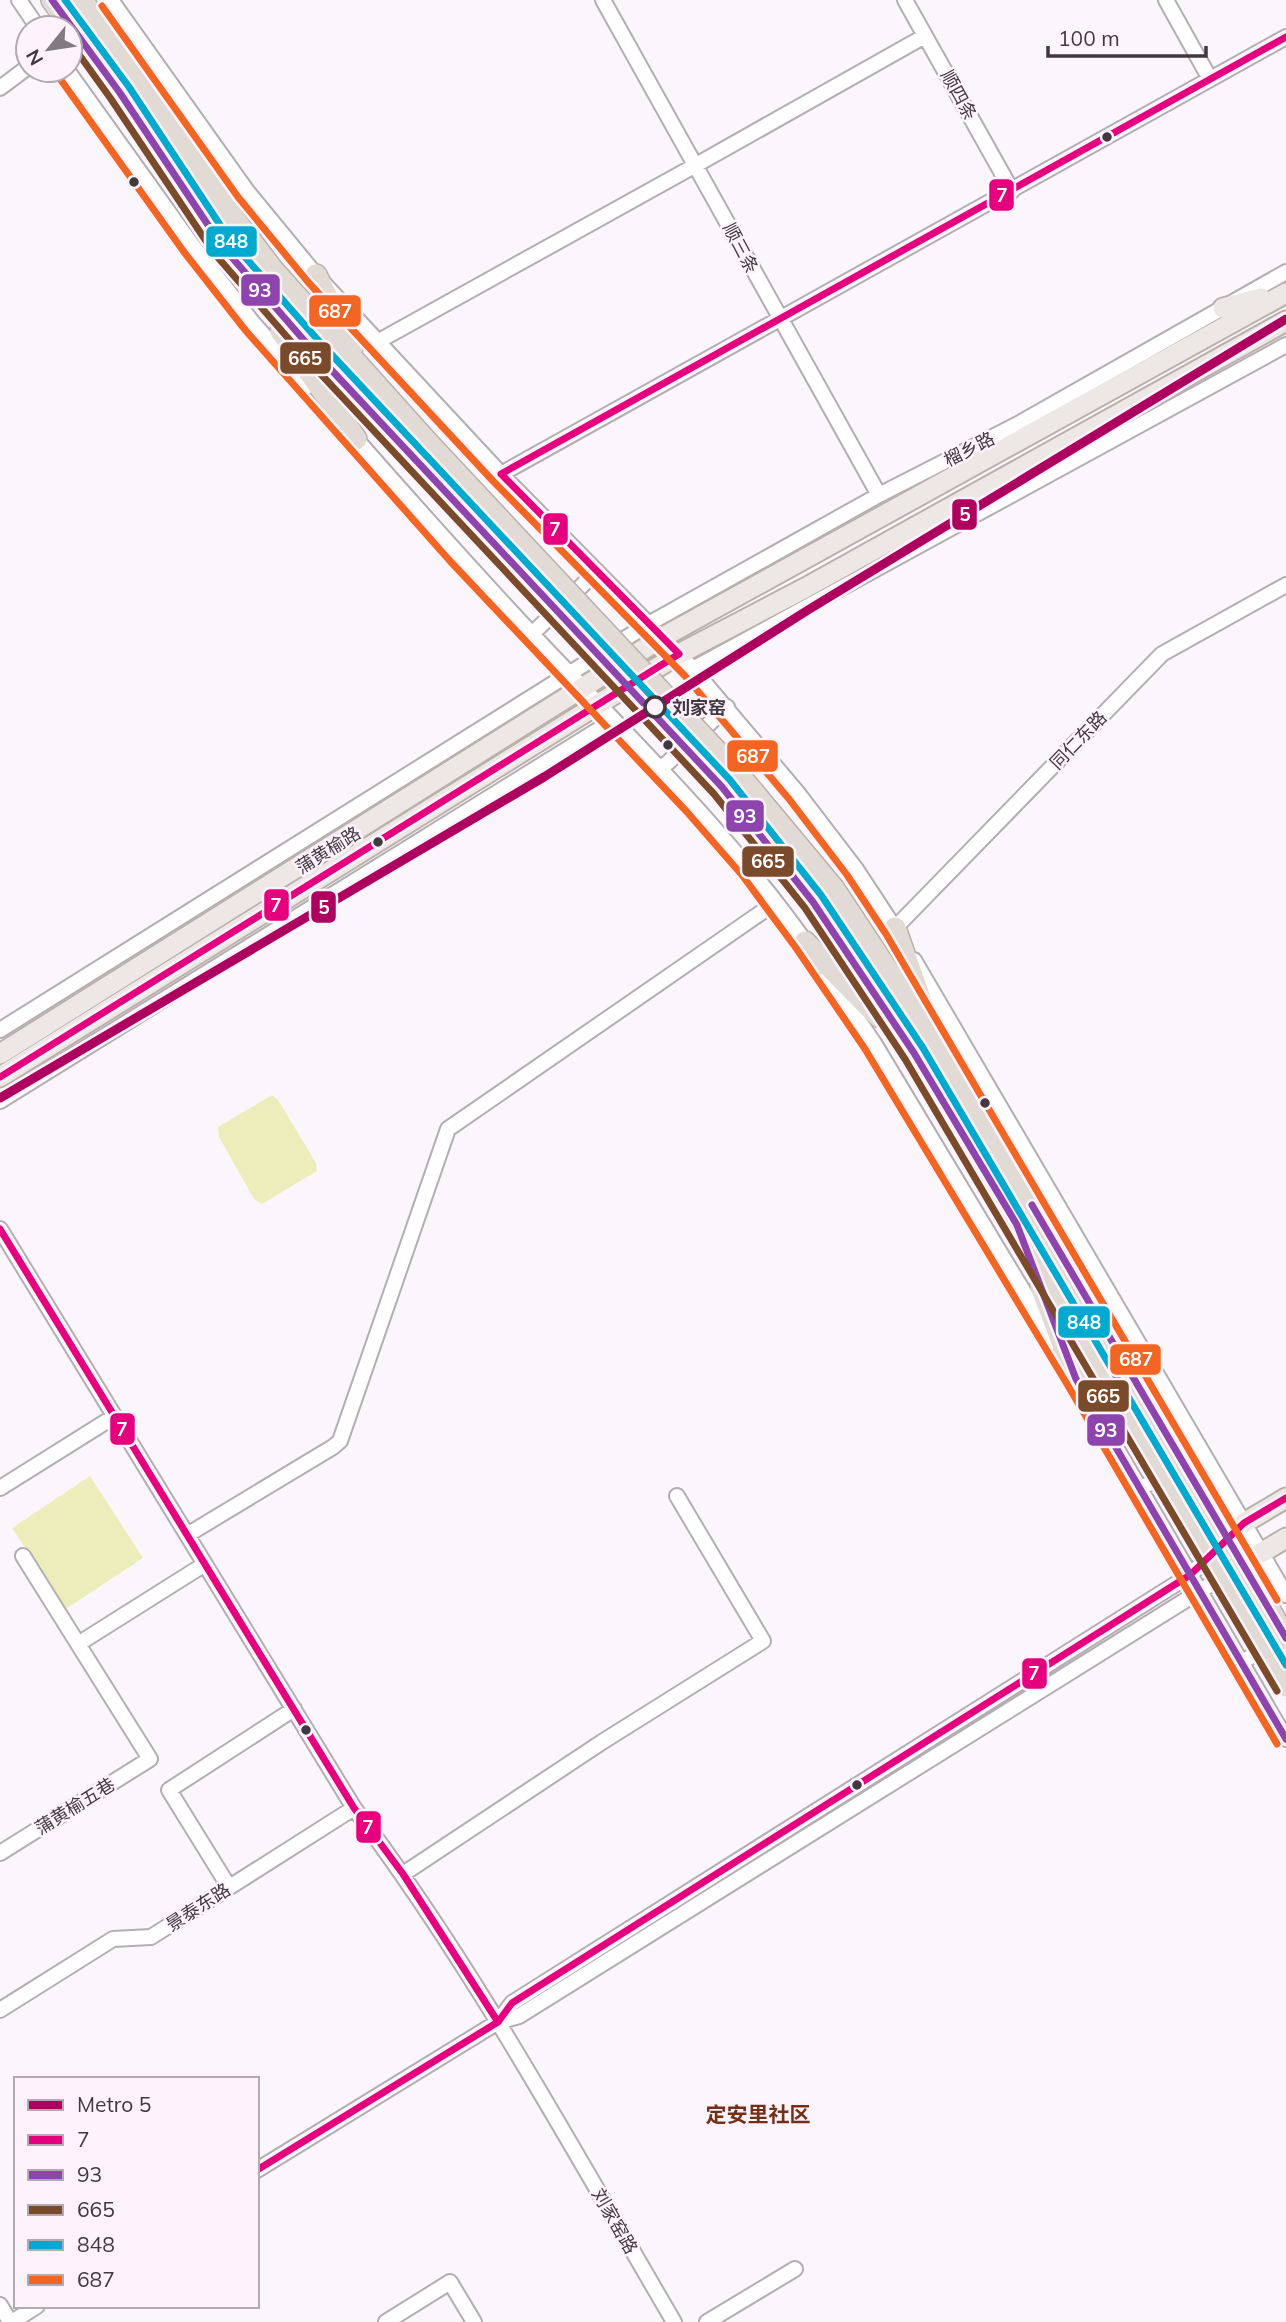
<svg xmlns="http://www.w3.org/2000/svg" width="1286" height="2322" font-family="Mulish,'Noto Sans SC',sans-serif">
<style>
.green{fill:#ededbc}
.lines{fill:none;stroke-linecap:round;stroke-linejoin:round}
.minor-casing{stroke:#b4aeb4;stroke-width:18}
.major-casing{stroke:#bbb1ac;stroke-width:23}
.highway-casing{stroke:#bbb1ac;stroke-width:24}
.minor{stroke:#fefefe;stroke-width:14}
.major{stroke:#ede8e5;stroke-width:19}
.highway{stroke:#e2dbd5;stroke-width:21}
.highway-bridge-casing{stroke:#bbb1ac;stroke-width:24;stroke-linecap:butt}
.highway-bridge{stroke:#e2dbd5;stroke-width:21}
.bus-1-casing{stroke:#fef3fd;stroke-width:12}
.bus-2-casing{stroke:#fef3fd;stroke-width:12}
.bus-3-casing{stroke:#fef3fd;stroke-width:12}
.bus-4-casing{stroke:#fef3fd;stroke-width:12}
.bus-5-casing{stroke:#fef3fd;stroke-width:12}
.bus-1{stroke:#e5007d;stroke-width:7}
.bus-2{stroke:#8e44ad;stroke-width:7}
.bus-3{stroke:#7a4b2a;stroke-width:7}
.bus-4{stroke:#00a9ce;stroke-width:7}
.bus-5{stroke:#f26522;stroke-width:7}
.metro-1-casing{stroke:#fef3fd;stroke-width:14}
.metro-1{stroke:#ae005f;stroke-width:9}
.bus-dot{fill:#40393f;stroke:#fef3fd;stroke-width:2.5}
.stop-dot{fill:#fef3fd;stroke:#40393f;stroke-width:3.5}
.labels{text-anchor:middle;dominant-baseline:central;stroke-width:5;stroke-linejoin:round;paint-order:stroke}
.street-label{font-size:18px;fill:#40393f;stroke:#fef3fd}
.stop-label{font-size:18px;font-weight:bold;fill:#40393f;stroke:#fef3fd;text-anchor:start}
.quarter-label{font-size:21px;font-weight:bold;fill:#723116;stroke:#fef3fd}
.line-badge{stroke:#fef3fd;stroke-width:2.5}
.badge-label{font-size:19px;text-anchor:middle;font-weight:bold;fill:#fff}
</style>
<rect width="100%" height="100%" fill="#fbf6fb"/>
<path class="green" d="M 272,1095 L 278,1100 L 316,1163 L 317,1171 L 262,1204 L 254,1199 L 219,1137 L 218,1127 Z
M 90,1476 L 143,1558 L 66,1609 L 12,1528 Z"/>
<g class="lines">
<defs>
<path id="minor" d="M 19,0 L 38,28
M 111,0 L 247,191 L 316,275 L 501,474 L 693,669 L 797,792 L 856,869 L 898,933
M 603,0 L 879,495
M 905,0 L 1012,191
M 1166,0 L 1210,79
M 67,70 L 193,246 L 254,324 L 309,386
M 0,88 L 28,67
M 377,342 L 696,165 L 925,36
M 350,432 C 421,513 493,594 568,672 C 652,760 739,847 809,947
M 501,474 L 1286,37
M 532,634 L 597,571
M 693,669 L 1286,345
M 660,770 L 727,707
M 895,928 L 1162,654 L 1286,585
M 914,960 L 1286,1595
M 828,976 L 874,1043 L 1054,1342
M 0,1030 L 650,623 L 879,495 L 1018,424 L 1286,272
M 0,1101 L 614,720
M 0,1229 L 354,1808 C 475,1969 572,2148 674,2322
M 1072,1372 L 1286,1739
M 0,1488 L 115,1416
M 1140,1489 L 1190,1460
M 187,1535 L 333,1447 L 340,1441 L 448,1129 L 775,903
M 78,1644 L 205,1564
M 1240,1663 L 1286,1637
M 0,1853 L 150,1759 L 23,1556
M 403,1874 L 602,1742 L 763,1641 L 677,1496
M 229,1887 L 169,1790 L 294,1709
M 0,2010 L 113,1939 L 151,1937 L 354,1808
M 498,2022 L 512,2003 L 1190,1575 L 1244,1523
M 257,2170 L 498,2022 L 519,2016 L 1261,1553
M 0,2305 L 10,2322
M 12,2322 L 37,2306
M 386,2322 L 450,2282 L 474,2322
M 707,2322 L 795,2269"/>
<path id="major" d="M 1223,308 L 1261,298
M 0,1054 L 663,637 L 1286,293
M 0,1077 L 679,654 L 805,588 L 1286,321
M 1244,1523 L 1286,1498
M 1261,1553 L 1286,1538"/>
<path id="highway" d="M 52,0 L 120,93 L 222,246 L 309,346 L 415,460
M 82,0 L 238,224 L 273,270 L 431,446
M 316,275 L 352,348
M 281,331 L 356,439
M 834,889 L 935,1042 L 1145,1397
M 813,902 L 914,1053 L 1124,1409
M 895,928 L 924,1010
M 805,942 L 878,1016
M 1041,1286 L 1076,1379"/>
</defs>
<use href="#minor" class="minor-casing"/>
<use href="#major" class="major-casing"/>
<use href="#highway" class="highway-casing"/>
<use href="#minor" class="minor"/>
<use href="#major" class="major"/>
<use href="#highway" class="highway"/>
<defs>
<path id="highway-bridge" d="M 431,446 L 739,775 L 834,889
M 415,460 L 722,787 L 813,902
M 1145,1397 L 1286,1638
M 1124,1409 L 1286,1686"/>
</defs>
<use href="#highway-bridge" class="highway-bridge-casing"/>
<use href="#highway-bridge" class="highway-bridge"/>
<defs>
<path id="bus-1" d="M 0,1077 L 679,654 L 501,474 L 1286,37
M 0,1229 L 354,1808 L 403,1874 L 498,2022
M 257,2170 L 498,2022 L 512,2003 L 1190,1575 L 1244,1523 L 1286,1498"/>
<path id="bus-2" d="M 52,0 L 120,93 L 222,246 L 309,346 L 722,787 L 813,902 L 914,1053 L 1017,1225 L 1076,1379 L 1286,1739
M 1032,1205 L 1286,1638"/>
<path id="bus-3" d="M 70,42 L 111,99 L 214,253 L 301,353 L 714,794 L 805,908 L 905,1059 L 1277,1691"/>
<path id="bus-4" d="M 65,0 L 129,87 L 230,240 L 317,339 L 730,780 L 821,895 L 923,1048 L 1286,1665"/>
<path id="bus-5" d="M 102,6 L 238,197 L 308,282 L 493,481 L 685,676 L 789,799 L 847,875 L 886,934 L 1277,1600
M 58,76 L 184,252 L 246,331 L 450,561 L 687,812 L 742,875 L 796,948 L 865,1049 L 1067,1384 L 1277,1744"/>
</defs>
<use href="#bus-1" class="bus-1-casing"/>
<use href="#bus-2" class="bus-2-casing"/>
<use href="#bus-3" class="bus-3-casing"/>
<use href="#bus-4" class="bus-4-casing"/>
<use href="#bus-5" class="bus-5-casing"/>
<use href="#bus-1" class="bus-1"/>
<use href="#bus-2" class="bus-2"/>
<use href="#bus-3" class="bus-3"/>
<use href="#bus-4" class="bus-4"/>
<use href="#bus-5" class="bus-5"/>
<defs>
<path id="metro-1" d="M 0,1098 L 544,777 L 808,610 L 1286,319"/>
</defs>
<use href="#metro-1" class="metro-1-casing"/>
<use href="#metro-1" class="metro-1"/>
</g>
<g class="bus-dot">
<circle cx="1107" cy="137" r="6"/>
<circle cx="134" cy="182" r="6"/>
<circle cx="668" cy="745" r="6"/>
<circle cx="378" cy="842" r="6"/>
<circle cx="985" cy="1103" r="6"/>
<circle cx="306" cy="1730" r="6"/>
<circle cx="857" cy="1785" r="6"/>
</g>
<circle class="stop-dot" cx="655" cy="707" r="10"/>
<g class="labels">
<g class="street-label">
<text transform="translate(959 95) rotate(61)">顺四条</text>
<text transform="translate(741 248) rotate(62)">顺三条</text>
<text transform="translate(969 449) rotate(-27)">榴乡路</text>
<text transform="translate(1078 740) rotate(-46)">同仁东路</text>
<text transform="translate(328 850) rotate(-32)">蒲黄榆路</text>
<text transform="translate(75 1806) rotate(-32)">蒲黄榆五巷</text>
<text transform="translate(198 1907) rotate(-33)">景泰东路</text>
<text transform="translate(615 2221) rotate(60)">刘家窑路</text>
</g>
<g class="stop-label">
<text x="672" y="707">刘家窑</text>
</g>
<g class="quarter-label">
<text x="758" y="2114">定安里社区</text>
</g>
</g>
<g class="line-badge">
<rect x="988" y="178" width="27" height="34" rx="7" fill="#e5007d"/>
<rect x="205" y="225" width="53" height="33" rx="7" fill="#00a9ce"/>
<rect x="240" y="273" width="41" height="34" rx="7" fill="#8e44ad"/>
<rect x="308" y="294" width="54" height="34" rx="7" fill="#f26522"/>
<rect x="279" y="341" width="53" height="34" rx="7" fill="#7a4b2a"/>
<rect x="951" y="498" width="27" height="33" rx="7" fill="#ae005f"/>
<rect x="542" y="512" width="27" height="34" rx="7" fill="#e5007d"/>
<rect x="726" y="739" width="53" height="34" rx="7" fill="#f26522"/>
<rect x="725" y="799" width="40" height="34" rx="7" fill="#8e44ad"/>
<rect x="741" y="845" width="54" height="33" rx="7" fill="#7a4b2a"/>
<rect x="263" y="888" width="27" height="34" rx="7" fill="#e5007d"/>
<rect x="310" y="890" width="27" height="34" rx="7" fill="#ae005f"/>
<rect x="1057" y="1305" width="54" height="34" rx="7" fill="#00a9ce"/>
<rect x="1109" y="1343" width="53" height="33" rx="7" fill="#f26522"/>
<rect x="1077" y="1379" width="53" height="34" rx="7" fill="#7a4b2a"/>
<rect x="109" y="1412" width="27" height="34" rx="7" fill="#e5007d"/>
<rect x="1086" y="1413" width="40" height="34" rx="7" fill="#8e44ad"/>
<rect x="1021" y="1657" width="27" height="33" rx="7" fill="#e5007d"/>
<rect x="355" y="1810" width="27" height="34" rx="7" fill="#e5007d"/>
</g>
<g class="badge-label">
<text x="1002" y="202">7</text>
<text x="231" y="248">848</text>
<text x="260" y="297">93</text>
<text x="335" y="318">687</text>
<text x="305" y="365">665</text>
<text x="965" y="521">5</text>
<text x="555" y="536">7</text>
<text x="753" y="763">687</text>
<text x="745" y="823">93</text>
<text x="768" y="868">665</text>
<text x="276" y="912">7</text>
<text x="324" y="914">5</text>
<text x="1084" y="1329">848</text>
<text x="1136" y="1366">687</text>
<text x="1103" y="1403">665</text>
<text x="122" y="1436">7</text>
<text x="1106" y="1437">93</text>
<text x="1034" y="1680">7</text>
<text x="368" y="1834">7</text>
</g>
<rect x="14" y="2077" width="245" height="231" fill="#fef3fd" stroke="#b2a9b1" stroke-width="2"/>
<rect x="28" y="2100" width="35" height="10" fill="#ae005f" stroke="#b2a9b1" stroke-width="2"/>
<text x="77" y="2112" font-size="21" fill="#40393f">Metro 5</text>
<rect x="28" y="2135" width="35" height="10" fill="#e5007d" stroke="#b2a9b1" stroke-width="2"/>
<text x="77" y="2147" font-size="21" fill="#40393f">7</text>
<rect x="28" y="2170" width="35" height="10" fill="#8e44ad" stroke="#b2a9b1" stroke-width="2"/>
<text x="77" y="2182" font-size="21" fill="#40393f">93</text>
<rect x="28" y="2205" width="35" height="10" fill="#7a4b2a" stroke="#b2a9b1" stroke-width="2"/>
<text x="77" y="2217" font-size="21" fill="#40393f">665</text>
<rect x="28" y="2240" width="35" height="10" fill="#00a9ce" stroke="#b2a9b1" stroke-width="2"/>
<text x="77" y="2252" font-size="21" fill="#40393f">848</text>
<rect x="28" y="2275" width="35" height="10" fill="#f26522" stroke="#b2a9b1" stroke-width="2"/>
<text x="77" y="2287" font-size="21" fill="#40393f">687</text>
<g transform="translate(49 49) rotate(240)"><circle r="33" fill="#fef3fd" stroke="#b2a9b1" stroke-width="2"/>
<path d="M0-5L12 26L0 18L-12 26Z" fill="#817b81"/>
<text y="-10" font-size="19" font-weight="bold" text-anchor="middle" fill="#40393f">N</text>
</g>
<path d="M1048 46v10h158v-10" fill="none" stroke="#40393f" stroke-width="3.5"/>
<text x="1058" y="46" font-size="21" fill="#40393f" stroke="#fef3fd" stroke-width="5" paint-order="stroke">100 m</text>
</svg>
